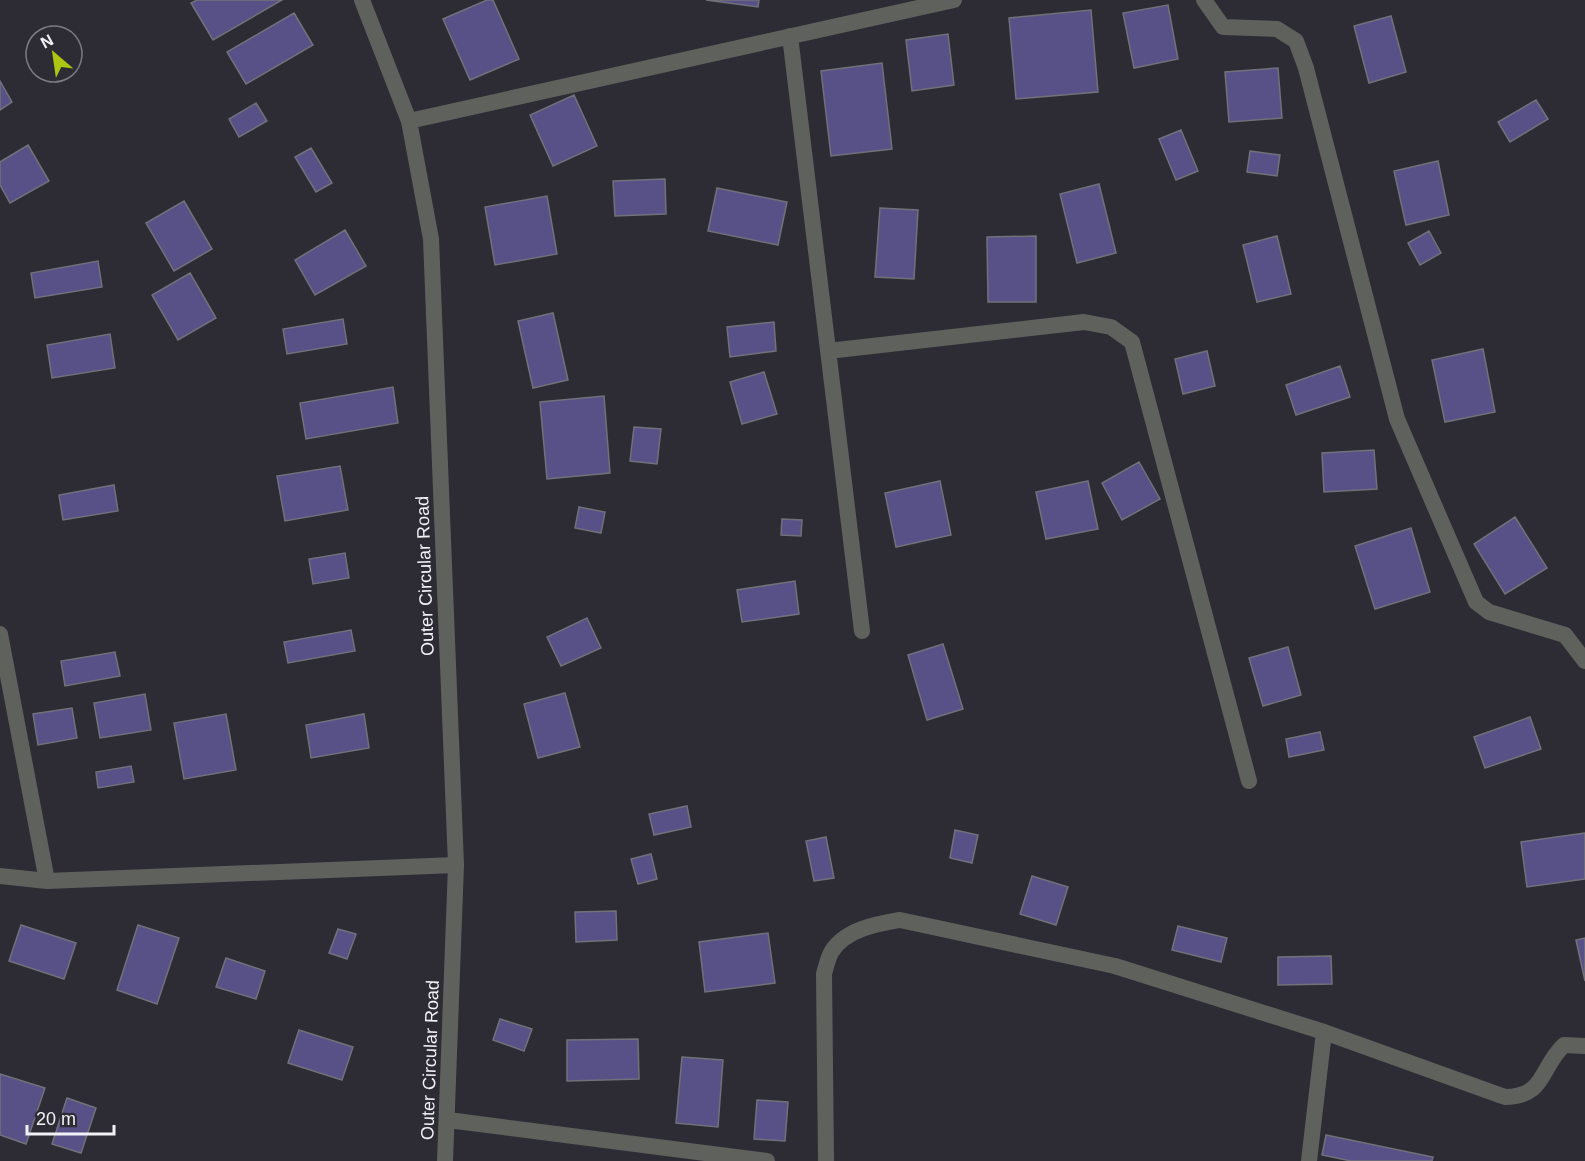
<svg xmlns="http://www.w3.org/2000/svg" width="1585" height="1161" font-family="Helvetica,sans-serif">
<style>
.building{fill:#585187;stroke:#71717a;stroke-width:1.5}
.lines{fill:none;stroke-linecap:round;stroke-linejoin:round}
.minor{stroke:#5f615d;stroke-width:16}
.tertiary{stroke:#5f615d;stroke-width:16}
.labels{text-anchor:middle;dominant-baseline:central;stroke-width:5;stroke-linejoin:round;paint-order:stroke}
.street-label{font-size:18px;fill:#f1f1f6;stroke:#2d2c34}
</style>
<rect width="100%" height="100%" fill="#2d2c34"/>
<path class="building" d="M 197,0 L 282,0 L 213,40 L 191,3 Z
M 487,0 L 493,0 L 519,59 L 470,80 L 443,19 Z
M 706,0 L 759,0 L 758,7 Z
M 1168,5 L 1178,59 L 1134,68 L 1123,13 Z
M 1091,10 L 1098,92 L 1016,99 L 1009,18 Z
M 294,13 L 313,45 L 246,84 L 227,52 Z
M 1391,16 L 1406,72 L 1369,83 L 1354,26 Z
M 948,34 L 954,85 L 912,91 L 906,40 Z
M 882,63 L 892,149 L 831,156 L 821,71 Z
M 1278,68 L 1282,118 L 1229,122 L 1225,72 Z
M 0,81 L 12,102 L 0,110 Z
M 574,95 L 597,146 L 553,166 L 530,115 Z
M 1536,100 L 1548,119 L 1510,142 L 1498,122 Z
M 256,103 L 267,121 L 239,137 L 229,119 Z
M 1181,130 L 1198,171 L 1176,180 L 1159,139 Z
M 28,145 L 49,181 L 10,203 L 0,185 L 0,162 Z
M 311,148 L 332,183 L 316,192 L 295,157 Z
M 1250,151 L 1280,155 L 1277,176 L 1247,172 Z
M 1438,161 L 1449,215 L 1406,225 L 1394,171 Z
M 665,179 L 666,214 L 615,216 L 613,181 Z
M 1099,184 L 1116,253 L 1077,263 L 1060,194 Z
M 717,188 L 787,202 L 778,245 L 708,231 Z
M 547,196 L 557,254 L 495,265 L 485,207 Z
M 184,201 L 212,249 L 174,271 L 146,223 Z
M 880,208 L 918,210 L 914,279 L 875,277 Z
M 345,230 L 366,266 L 315,295 L 295,260 Z
M 1429,231 L 1441,253 L 1420,265 L 1408,243 Z
M 1036,236 L 1036,302 L 988,302 L 987,237 Z
M 1277,236 L 1291,294 L 1257,302 L 1243,245 Z
M 98,261 L 102,287 L 35,298 L 31,273 Z
M 190,273 L 216,318 L 178,340 L 152,295 Z
M 553,313 L 568,380 L 533,388 L 518,321 Z
M 343,319 L 347,344 L 287,354 L 283,329 Z
M 774,322 L 776,351 L 730,357 L 727,327 Z
M 110,334 L 115,368 L 52,378 L 47,345 Z
M 1483,349 L 1495,412 L 1445,422 L 1432,360 Z
M 1207,351 L 1215,386 L 1183,394 L 1175,359 Z
M 1340,366 L 1350,397 L 1296,415 L 1286,385 Z
M 764,372 L 777,414 L 742,424 L 730,382 Z
M 393,387 L 398,423 L 306,439 L 300,403 Z
M 604,396 L 610,473 L 547,479 L 540,402 Z
M 634,427 L 661,429 L 657,464 L 630,461 Z
M 1374,450 L 1377,489 L 1324,492 L 1322,453 Z
M 1139,462 L 1160,499 L 1122,520 L 1102,483 Z
M 340,466 L 348,510 L 285,521 L 277,476 Z
M 940,481 L 951,535 L 896,547 L 885,493 Z
M 1088,481 L 1098,529 L 1046,539 L 1036,492 Z
M 114,485 L 118,511 L 63,520 L 59,495 Z
M 579,507 L 605,512 L 601,533 L 575,528 Z
M 1515,517 L 1547,568 L 1505,594 L 1474,544 Z
M 782,519 L 802,520 L 801,536 L 781,535 Z
M 1411,528 L 1430,592 L 1375,609 L 1355,546 Z
M 345,553 L 349,578 L 313,584 L 309,559 Z
M 795,581 L 799,614 L 742,622 L 737,590 Z
M 587,618 L 601,648 L 561,666 L 547,637 Z
M 351,630 L 355,651 L 288,663 L 284,642 Z
M 943,644 L 963,709 L 927,720 L 908,655 Z
M 1288,647 L 1301,695 L 1263,706 L 1249,658 Z
M 115,652 L 120,676 L 65,686 L 61,661 Z
M 565,693 L 580,747 L 538,758 L 524,704 Z
M 145,694 L 151,730 L 100,738 L 94,703 Z
M 72,708 L 77,738 L 38,745 L 33,714 Z
M 226,714 L 236,770 L 184,779 L 174,723 Z
M 364,714 L 369,748 L 311,758 L 306,725 Z
M 1530,717 L 1541,749 L 1485,768 L 1474,737 Z
M 1320,732 L 1324,750 L 1289,757 L 1286,739 Z
M 131,766 L 134,782 L 98,788 L 96,772 Z
M 687,806 L 691,827 L 654,835 L 649,814 Z
M 955,830 L 978,835 L 972,863 L 950,858 Z
M 1585,833 L 1585,879 L 1527,887 L 1521,842 Z
M 826,837 L 834,878 L 814,881 L 806,841 Z
M 651,854 L 657,879 L 638,884 L 631,859 Z
M 1032,876 L 1068,887 L 1056,925 L 1020,914 Z
M 616,911 L 617,940 L 576,942 L 575,912 Z
M 21,925 L 76,943 L 64,979 L 9,961 Z
M 138,925 L 179,938 L 157,1004 L 117,990 Z
M 1178,926 L 1227,938 L 1221,962 L 1172,950 Z
M 338,929 L 356,934 L 347,959 L 329,953 Z
M 768,933 L 775,983 L 705,992 L 699,942 Z
M 1585,938 L 1585,981 L 1576,940 Z
M 1331,956 L 1332,984 L 1278,985 L 1278,957 Z
M 226,958 L 265,971 L 256,999 L 216,987 Z
M 500,1019 L 532,1029 L 524,1051 L 493,1040 Z
M 299,1030 L 353,1047 L 342,1080 L 288,1063 Z
M 638,1039 L 639,1079 L 567,1081 L 567,1040 Z
M 682,1057 L 723,1060 L 718,1127 L 676,1123 Z
M 0,1074 L 45,1088 L 26,1144 L 0,1135 Z
M 67,1098 L 96,1108 L 81,1153 L 52,1144 Z
M 757,1100 L 788,1102 L 785,1141 L 754,1139 Z
M 1326,1135 L 1433,1157 L 1432,1161 L 1351,1161 L 1322,1155 Z"/>
<g class="lines">
<path class="minor" d="M 1204,0 L 1223,27 L 1277,29 L 1296,41 L 1306,68 L 1397,419 L 1476,602 L 1489,612 L 1565,635 L 1585,661
M 790,36 L 862,631
M 409,121 L 954,0
M 828,351 L 1084,322 L 1111,327 L 1132,342 L 1249,781
M 0,634 L 47,881
M 0,876 L 47,881 L 456,865
M 448,1120 L 767,1161
M 826,1161 L 824,974 C 826,967 828,957 832,951 C 846,929 877,924 900,920 L 1115,966 L 1324,1032 L 1505,1097 C 1546,1096 1539,1069 1564,1045 L 1585,1046
M 1309,1161 L 1324,1032"/>
<path class="tertiary" d="M 362,0 L 409,121 L 431,239 L 456,865 L 445,1161"/>
</g>
<g class="labels">
<g class="street-label">
<text transform="translate(425 576) rotate(-92)">Outer Circular Road</text>
<text transform="translate(430 1060) rotate(-88)">Outer Circular Road</text>
</g>
</g>
<g transform="translate(54 54) rotate(331)"><circle r="28" fill="#2d2c34" stroke="#7b7b82" stroke-width="1.5"/>
<path d="M0-4.5L10 22L0 15L-10 22Z" fill="#acc612"/>
<text y="-9" font-size="16" font-weight="bold" text-anchor="middle" fill="#f1f1f6">N</text>
</g>
<path d="M27 1125v9h87v-9" fill="none" stroke="#f1f1f6" stroke-width="3"/>
<text x="36" y="1125" font-size="18" fill="#f1f1f6" stroke="#2d2c34" stroke-width="4.5" paint-order="stroke">20 m</text>
</svg>
